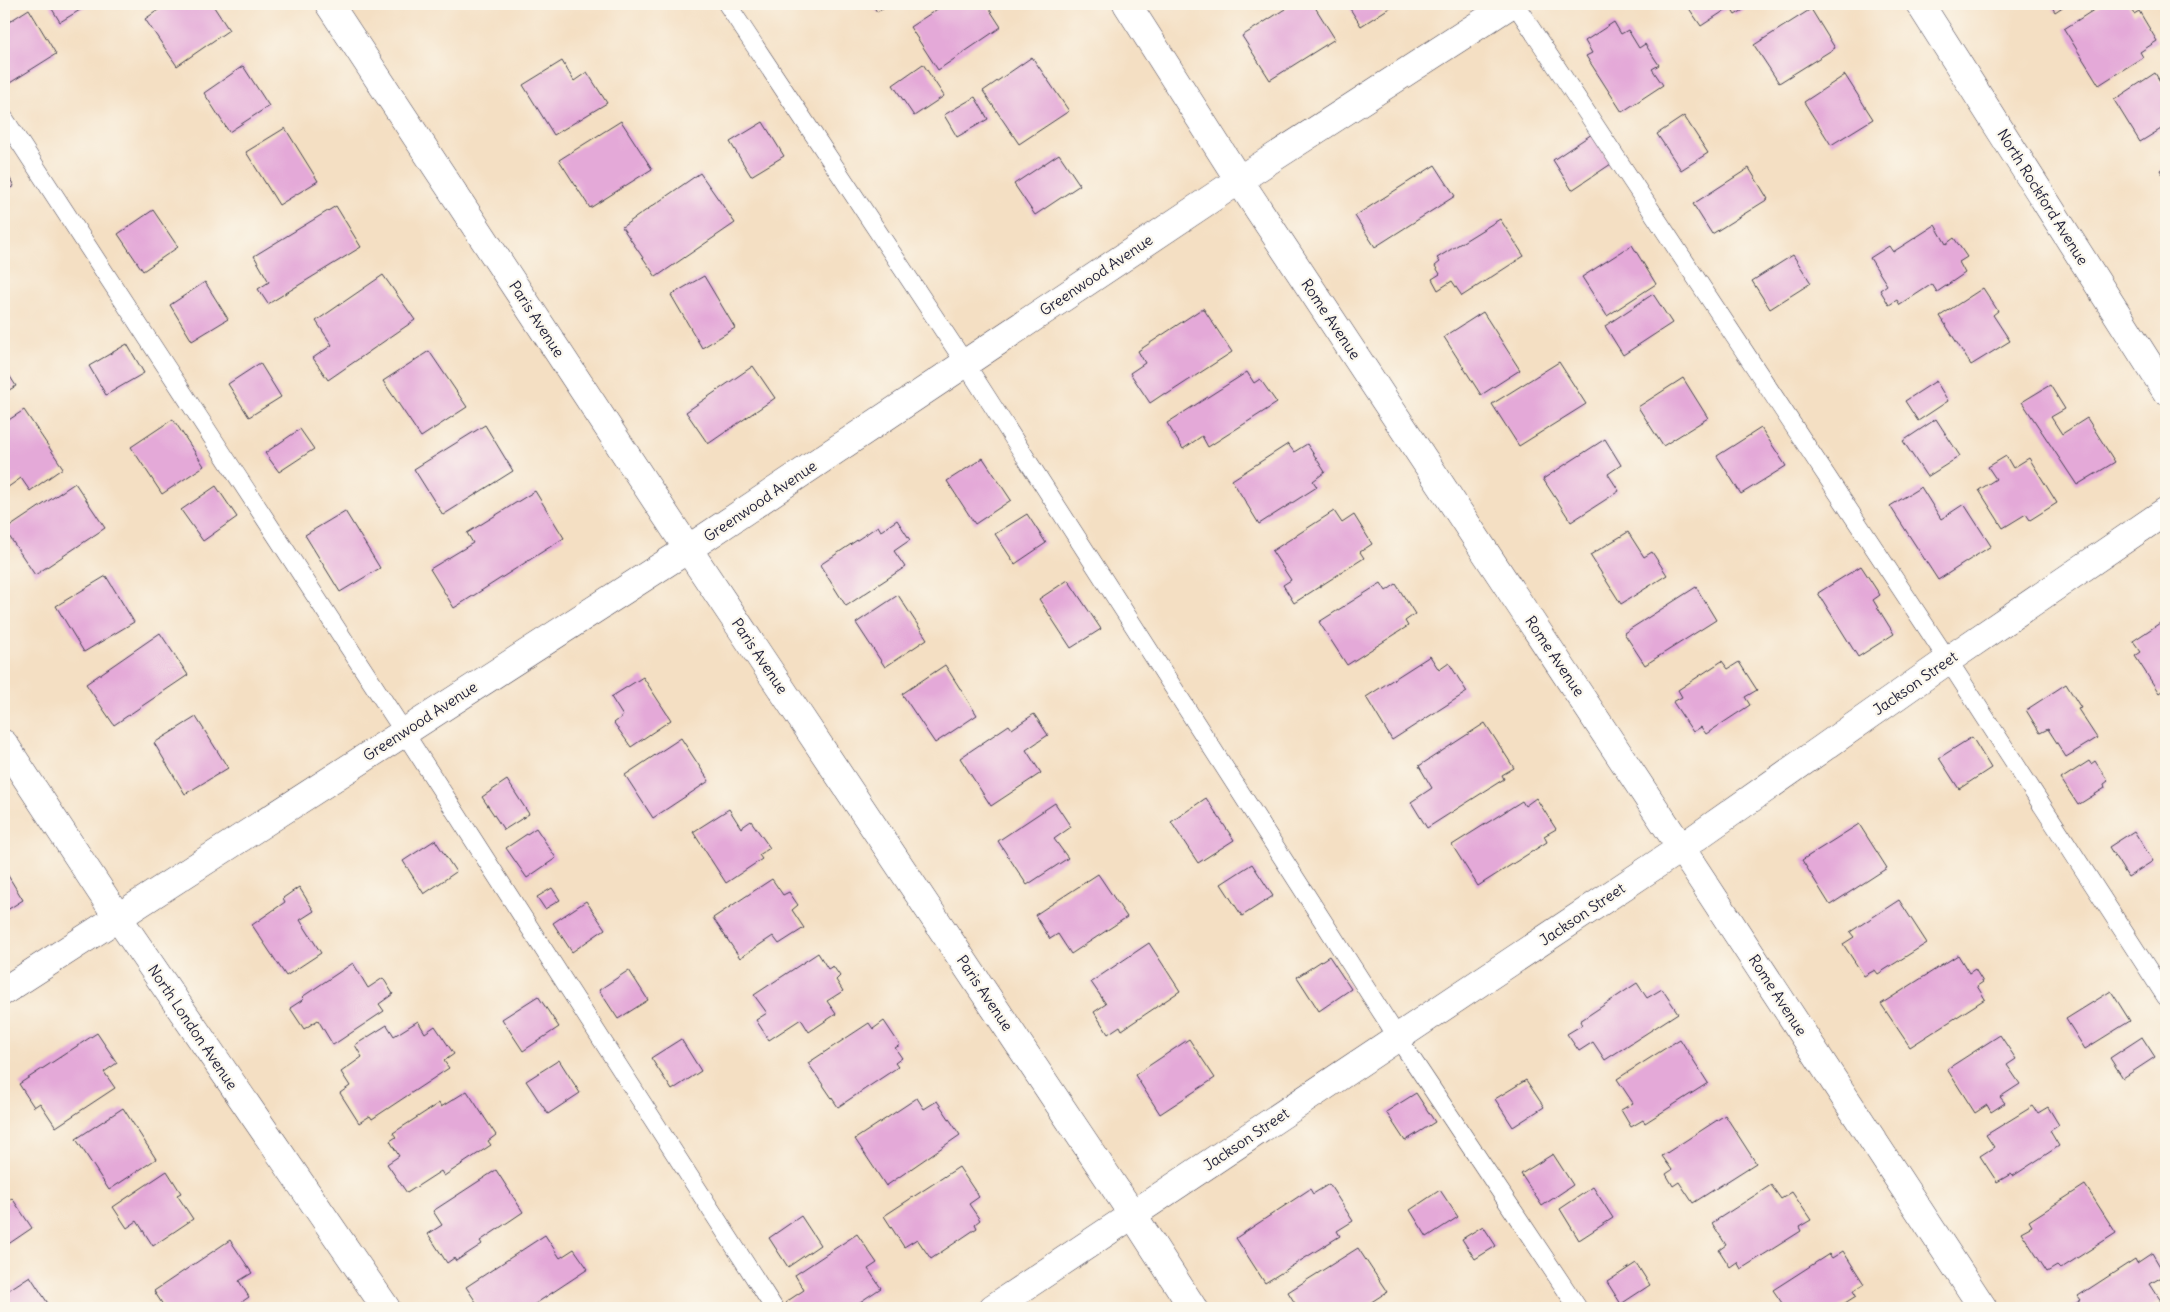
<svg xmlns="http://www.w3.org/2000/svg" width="2170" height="1312" font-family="Delius,sans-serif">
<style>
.building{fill:#e4a9d8}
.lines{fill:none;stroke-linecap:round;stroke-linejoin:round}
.lane-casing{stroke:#423e4f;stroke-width:19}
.street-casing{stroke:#423e4f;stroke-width:29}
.lane{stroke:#fff;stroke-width:18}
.street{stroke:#fff;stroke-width:28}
.labels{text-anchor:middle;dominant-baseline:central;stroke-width:4.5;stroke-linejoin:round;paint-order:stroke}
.street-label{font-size:15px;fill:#22223b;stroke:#fbf7ec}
</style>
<rect width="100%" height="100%" fill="#fbf7ec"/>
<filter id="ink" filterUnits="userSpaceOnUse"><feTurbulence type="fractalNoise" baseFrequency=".02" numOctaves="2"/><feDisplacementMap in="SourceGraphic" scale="10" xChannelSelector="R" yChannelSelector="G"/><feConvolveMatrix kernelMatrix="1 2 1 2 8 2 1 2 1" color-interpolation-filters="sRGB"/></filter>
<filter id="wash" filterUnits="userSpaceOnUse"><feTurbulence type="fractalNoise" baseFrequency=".0096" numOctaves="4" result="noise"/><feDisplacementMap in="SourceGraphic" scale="20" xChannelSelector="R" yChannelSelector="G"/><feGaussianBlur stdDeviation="1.12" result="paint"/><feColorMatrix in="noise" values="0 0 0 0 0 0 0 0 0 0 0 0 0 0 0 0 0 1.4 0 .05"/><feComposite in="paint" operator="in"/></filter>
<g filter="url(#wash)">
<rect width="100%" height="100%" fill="#f4dfc3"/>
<g id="blocks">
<path class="building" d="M 49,4 L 90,4 L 60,22 Z
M 167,4 L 212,4 L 229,30 L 177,66 L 145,19 Z
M 872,4 L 889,4 L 877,12 Z
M 945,4 L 986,4 L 1001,27 L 938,70 L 910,27 Z
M 1293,4 L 1313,4 L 1335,39 L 1270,80 L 1242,36 Z
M 1347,4 L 1393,4 L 1394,5 L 1361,26 Z
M 1686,4 L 1753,4 L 1735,15 L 1730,7 L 1701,26 Z
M 2050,4 L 2067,4 L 2055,12 Z
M 2103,4 L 2127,4 L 2134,14 L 2139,11 L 2157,41 L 2140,52 L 2143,57 L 2099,85 L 2064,29 Z
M 29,9 L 56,54 L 5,86 L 4,25 Z
M 1811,9 L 1835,48 L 1779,83 L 1754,45 Z
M 1614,22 L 1621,34 L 1628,30 L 1639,48 L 1645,44 L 1659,65 L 1652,69 L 1663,85 L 1622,112 L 1586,56 L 1592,53 L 1585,41 Z
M 1032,57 L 1069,111 L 1019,144 L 983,91 Z
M 562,61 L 574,81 L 587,72 L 607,103 L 554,135 L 523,85 Z
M 923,64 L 944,96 L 914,116 L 893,85 Z
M 243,66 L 269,106 L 229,132 L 204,93 Z
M 2155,73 L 2166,91 L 2166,126 L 2140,142 L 2114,100 Z
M 1845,75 L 1873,119 L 1831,145 L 1804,102 Z
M 975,97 L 988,119 L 957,137 L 944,115 Z
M 1684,116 L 1708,153 L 1681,170 L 1657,134 Z
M 621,121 L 652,169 L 590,208 L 559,160 Z
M 763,122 L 784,156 L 751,176 L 730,142 Z
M 285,128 L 318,181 L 279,205 L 246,152 Z
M 1592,134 L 1611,164 L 1572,190 L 1553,160 Z
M 1059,154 L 1080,185 L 1035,215 L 1014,184 Z
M 1435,165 L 1455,196 L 1375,247 L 1355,216 Z
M 2166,166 L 2166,180 L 2160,170 Z
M 4,168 L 14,186 L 4,192 Z
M 1749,168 L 1768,199 L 1712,234 L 1693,204 Z
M 700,173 L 735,223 L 656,277 L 622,227 Z
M 336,206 L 361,247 L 268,304 L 258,289 L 269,282 L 254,256 Z
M 153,210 L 178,247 L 143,271 L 118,234 Z
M 1500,219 L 1524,256 L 1462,296 L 1452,281 L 1438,290 L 1432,279 L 1440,274 L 1435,266 L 1440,262 L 1437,258 Z
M 1935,225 L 1946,244 L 1954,238 L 1967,257 L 1959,262 L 1965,273 L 1937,292 L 1932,284 L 1900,305 L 1897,300 L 1889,305 L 1880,290 L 1887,285 L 1870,258 L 1889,246 L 1893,252 Z
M 1632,245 L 1656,284 L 1607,316 L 1582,277 Z
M 1793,255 L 1811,283 L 1770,309 L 1752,281 Z
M 383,275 L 415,320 L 328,380 L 313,358 L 332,345 L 316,321 Z
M 704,276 L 735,328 L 702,348 L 671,295 Z
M 205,282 L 228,319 L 192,341 L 170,305 Z
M 1983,288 L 1998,311 L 1993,315 L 2010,341 L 1971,365 L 1940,316 Z
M 1653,294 L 1672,323 L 1623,355 L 1605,326 Z
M 1203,308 L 1232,352 L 1166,395 L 1165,393 L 1150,403 L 1130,373 L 1145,363 L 1138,351 Z
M 1483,312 L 1520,370 L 1481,395 L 1444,337 Z
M 127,344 L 144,373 L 106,395 L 89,366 Z
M 429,351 L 467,407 L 421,437 L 383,381 Z
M 1559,362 L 1586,404 L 1519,446 L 1492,404 Z
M 260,363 L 281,397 L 249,417 L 228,384 Z
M 753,366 L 775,398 L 708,444 L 686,412 Z
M 4,367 L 16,386 L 4,393 Z
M 1247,372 L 1254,383 L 1260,379 L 1277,403 L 1208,447 L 1202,436 L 1183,449 L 1167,423 Z
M 1683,378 L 1708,418 L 1663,446 L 1638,407 Z
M 1936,381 L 1948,401 L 1918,421 L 1905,401 Z
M 2050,385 L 2065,409 L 2051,417 L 2062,434 L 2087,418 L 2115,462 L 2077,485 L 2022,402 Z
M 24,410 L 63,468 L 30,491 L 21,478 L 4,490 L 4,423 Z
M 173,419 L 204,466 L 162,494 L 131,447 Z
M 1936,419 L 1960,456 L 1927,477 L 1903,441 Z
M 485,425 L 513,471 L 443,515 L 414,469 Z
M 1761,428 L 1786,466 L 1741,494 L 1717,456 Z
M 300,429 L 314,449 L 279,472 L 265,453 Z
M 1605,439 L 1621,465 L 1608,474 L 1619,491 L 1571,522 L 1543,479 Z
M 1288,444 L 1294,452 L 1307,444 L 1325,472 L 1313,481 L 1317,487 L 1259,524 L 1232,480 Z
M 2006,456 L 2013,468 L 2029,458 L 2057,503 L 2030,520 L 2026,514 L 2003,528 L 1979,490 L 1996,479 L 1988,467 Z
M 983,458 L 1011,500 L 975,524 L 947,481 Z
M 75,483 L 105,528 L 35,575 L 5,530 Z
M 216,486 L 237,517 L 203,541 L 181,510 Z
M 1921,487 L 1941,519 L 1964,504 L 1991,546 L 1938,580 L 1890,506 Z
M 535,491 L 564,538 L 454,608 L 430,569 L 473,543 L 467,533 Z
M 345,511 L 380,568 L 340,592 L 305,535 Z
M 1334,511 L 1342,523 L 1354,515 L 1372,544 L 1360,552 L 1364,558 L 1294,603 L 1283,585 L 1291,580 L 1272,551 Z
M 1027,514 L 1046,543 L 1015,564 L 995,534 Z
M 897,520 L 910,540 L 894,551 L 905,567 L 846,606 L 820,565 L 878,526 L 881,531 Z
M 1628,532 L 1644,557 L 1652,552 L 1667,575 L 1621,604 L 1590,555 Z
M 1861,566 L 1880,595 L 1873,600 L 1894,634 L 1858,657 L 1818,593 Z
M 106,576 L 134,622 L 84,652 L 56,606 Z
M 1068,580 L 1101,629 L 1071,648 L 1039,599 Z
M 1381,583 L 1386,591 L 1396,584 L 1415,614 L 1405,621 L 1408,626 L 1347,665 L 1319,622 Z
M 1696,587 L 1716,620 L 1645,665 L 1624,633 Z
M 898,595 L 927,639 L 885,667 L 856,623 Z
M 2166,619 L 2166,688 L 2159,693 L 2135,656 L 2141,652 L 2133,641 Z
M 160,633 L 188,675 L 114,725 L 86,684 Z
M 1430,656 L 1439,670 L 1449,663 L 1467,692 L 1392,740 L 1366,697 Z
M 1722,661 L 1728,669 L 1739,662 L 1757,690 L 1745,697 L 1750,705 L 1706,734 L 1701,727 L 1693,732 L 1673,702 L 1682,697 L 1678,690 Z
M 945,665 L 977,715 L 935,743 L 902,694 Z
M 643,677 L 671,720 L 631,747 L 614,723 L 623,716 L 611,697 Z
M 2066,684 L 2081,708 L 2078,709 L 2097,738 L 2066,757 L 2048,729 L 2040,733 L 2026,710 Z
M 1034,714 L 1048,735 L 1026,750 L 1041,773 L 991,806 L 960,758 L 1009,725 L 1012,729 Z
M 196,717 L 228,768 L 185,794 L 154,743 Z
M 1485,723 L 1514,768 L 1502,775 L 1504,779 L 1427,828 L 1411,802 L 1432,788 L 1419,766 Z
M 1972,737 L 1991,768 L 1959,789 L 1939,758 Z
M 681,738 L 709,781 L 653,818 L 625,775 Z
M 2089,761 L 2091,764 L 2095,761 L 2108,781 L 2104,784 L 2105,788 L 2078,805 L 2061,779 Z
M 507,780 L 529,814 L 504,830 L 482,797 Z
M 1206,798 L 1234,840 L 1198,863 L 1171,822 Z
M 1536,798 L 1556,829 L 1544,836 L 1547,842 L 1478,886 L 1452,845 L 1522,801 L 1525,806 Z
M 1055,803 L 1071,827 L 1054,839 L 1068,858 L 1027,885 L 998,841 Z
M 729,809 L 741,828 L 751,821 L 770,848 L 759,855 L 762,859 L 726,883 L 693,832 Z
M 1859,824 L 1887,868 L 1830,905 L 1802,860 Z
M 536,828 L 556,858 L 527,878 L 506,848 Z
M 2134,831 L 2153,861 L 2128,877 L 2109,847 Z
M 435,840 L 456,872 L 424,894 L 403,861 Z
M 1252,864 L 1273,896 L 1242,916 L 1221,884 Z
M 4,869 L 23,900 L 4,912 Z
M 1098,874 L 1127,917 L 1071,954 L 1058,934 L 1050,939 L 1035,915 Z
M 772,879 L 783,895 L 789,892 L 798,905 L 792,910 L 804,928 L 779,944 L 773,936 L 740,958 L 713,918 Z
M 299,887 L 314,911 L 300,920 L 321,953 L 286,976 L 252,925 L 285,902 L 283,898 Z
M 552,888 L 560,900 L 545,909 L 537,897 Z
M 1899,900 L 1927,943 L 1878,974 L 1875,970 L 1864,976 L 1843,944 L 1854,937 L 1850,932 Z
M 586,901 L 605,929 L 572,952 L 553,923 Z
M 1149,943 L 1180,991 L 1122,1030 L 1120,1026 L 1108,1034 L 1094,1012 L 1106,1004 L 1091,982 Z
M 818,953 L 828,969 L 833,966 L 840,976 L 836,980 L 843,991 L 827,1001 L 836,1014 L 809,1032 L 801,1019 L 769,1040 L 756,1020 L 767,1013 L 754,995 Z
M 1958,955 L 1969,973 L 1975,969 L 1983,982 L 1977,986 L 1985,999 L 1910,1047 L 1881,1004 Z
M 1329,956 L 1351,989 L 1319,1011 L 1297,977 Z
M 353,963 L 368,988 L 383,978 L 393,994 L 379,1004 L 384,1011 L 333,1045 L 318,1020 L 304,1029 L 290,1008 L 304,999 L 302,997 Z
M 629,970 L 648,1000 L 618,1019 L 599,990 Z
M 1637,983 L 1647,998 L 1662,989 L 1678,1013 L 1605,1060 L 1593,1042 L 1579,1051 L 1567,1034 L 1582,1025 L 1580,1021 Z
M 2111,991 L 2130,1021 L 2085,1049 L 2066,1019 Z
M 538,996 L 559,1027 L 523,1051 L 502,1019 Z
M 418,1021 L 425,1033 L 435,1026 L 454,1054 L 444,1061 L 449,1068 L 372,1119 L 370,1116 L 359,1123 L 340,1093 L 350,1086 L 341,1072 L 362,1057 L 355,1045 L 387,1025 L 394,1036 Z
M 884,1021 L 900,1045 L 895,1048 L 902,1058 L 895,1063 L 898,1067 L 838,1107 L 808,1063 L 869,1023 L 873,1029 Z
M 97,1033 L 117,1063 L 104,1072 L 115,1088 L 56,1127 L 40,1103 L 34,1107 L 19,1084 Z
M 2000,1035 L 2016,1059 L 2007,1065 L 2020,1084 L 2000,1097 L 2005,1103 L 1991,1112 L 1987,1105 L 1975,1113 L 1947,1069 Z
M 2142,1037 L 2155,1057 L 2123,1078 L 2110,1058 Z
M 681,1039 L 701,1071 L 672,1090 L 651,1058 Z
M 1189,1039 L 1215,1078 L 1160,1114 L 1135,1075 Z
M 1680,1039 L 1708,1083 L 1645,1123 L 1643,1120 L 1631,1127 L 1621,1110 L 1633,1103 L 1617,1079 Z
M 559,1060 L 580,1093 L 548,1114 L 526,1081 Z
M 1526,1080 L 1544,1107 L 1513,1127 L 1495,1099 Z
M 467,1091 L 496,1135 L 488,1141 L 491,1145 L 444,1176 L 441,1171 L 407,1193 L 387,1164 L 399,1156 L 390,1141 L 396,1137 L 393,1133 L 439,1103 L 441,1107 Z
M 1416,1093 L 1435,1122 L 1405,1141 L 1386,1112 Z
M 917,1098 L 924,1109 L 937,1101 L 960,1135 L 886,1186 L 855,1139 Z
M 2033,1106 L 2038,1113 L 2048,1107 L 2059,1125 L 2050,1131 L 2059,1146 L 2013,1176 L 2011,1174 L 1997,1182 L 1980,1156 L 1994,1147 L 1986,1135 Z
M 123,1108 L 156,1159 L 109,1190 L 76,1139 Z
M 1725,1115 L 1756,1163 L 1693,1203 L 1679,1182 L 1673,1186 L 1666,1174 L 1672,1170 L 1662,1156 Z
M 1553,1154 L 1573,1185 L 1542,1206 L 1521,1174 Z
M 959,1167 L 979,1197 L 969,1204 L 980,1220 L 975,1224 L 977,1228 L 931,1259 L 917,1239 L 904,1247 L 884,1216 Z
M 496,1170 L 523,1212 L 480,1241 L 482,1244 L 456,1261 L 454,1258 L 447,1263 L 428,1234 L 442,1225 L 433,1211 Z
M 167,1171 L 181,1193 L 177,1195 L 193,1219 L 153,1246 L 137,1221 L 127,1228 L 113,1207 Z
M 1329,1184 L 1353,1221 L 1337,1231 L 1340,1236 L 1265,1283 L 1236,1238 L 1310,1189 L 1313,1194 Z
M 1771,1185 L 1781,1199 L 1792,1192 L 1811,1220 L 1799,1227 L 1801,1231 L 1741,1269 L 1737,1262 L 1730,1267 L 1719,1250 L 1726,1245 L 1712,1223 Z
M 2085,1185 L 2116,1233 L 2060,1269 L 2057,1266 L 2047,1272 L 2021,1232 L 2032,1226 L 2029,1221 Z
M 1593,1187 L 1613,1218 L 1579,1240 L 1560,1209 Z
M 1440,1190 L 1458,1217 L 1427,1237 L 1410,1210 Z
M 12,1198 L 32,1228 L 4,1247 L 4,1204 Z
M 801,1216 L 820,1245 L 788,1267 L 769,1238 Z
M 1483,1226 L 1496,1246 L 1475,1259 L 1462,1239 Z
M 857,1234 L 877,1263 L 868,1269 L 881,1288 L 851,1308 L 790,1308 L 786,1302 L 804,1290 L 795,1275 Z
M 545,1235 L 560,1258 L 574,1249 L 588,1269 L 532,1306 L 534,1308 L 480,1308 L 466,1287 Z
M 230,1240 L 252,1273 L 239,1281 L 249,1297 L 233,1308 L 165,1308 L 154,1291 Z
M 1358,1248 L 1387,1292 L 1362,1308 L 1291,1308 L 1296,1305 L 1288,1292 Z
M 1843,1251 L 1864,1284 L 1853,1291 L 1856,1296 L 1837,1308 L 1780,1308 L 1784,1306 L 1773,1290 L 1829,1254 L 1832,1258 Z
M 2152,1253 L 2165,1275 L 2150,1284 L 2161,1301 L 2149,1308 L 2071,1308 L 2070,1307 L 2081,1300 L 2078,1296 L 2135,1259 L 2137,1263 Z
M 1636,1263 L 1650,1285 L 1621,1304 L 1607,1282 Z
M 30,1276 L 51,1308 L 4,1308 L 4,1293 Z"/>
</g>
</g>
<g filter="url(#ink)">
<use href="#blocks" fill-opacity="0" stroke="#423e4f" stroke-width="1"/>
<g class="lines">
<defs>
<path id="lane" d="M 727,4 L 965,363 L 1398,1038 L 1578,1308
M 1515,4 L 1948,660 L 2166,997
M 4,118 L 404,732 L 774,1308"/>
<path id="street" d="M 329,4 L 688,549 L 1133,1215 L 1193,1308
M 1127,4 L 1239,180 L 1681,848 L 1983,1308
M 1920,4 L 2166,391
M 4,744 L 117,916 L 386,1308
M 4,991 L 688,549 L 1239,180 L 1511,4
M 993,1308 L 1681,848 L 1948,660 L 2166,511"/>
</defs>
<use href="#lane" class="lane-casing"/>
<use href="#street" class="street-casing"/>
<use href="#lane" class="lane"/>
<use href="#street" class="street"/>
</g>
</g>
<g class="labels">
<g class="street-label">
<text transform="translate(2043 197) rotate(58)">North Rockford Avenue</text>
<text transform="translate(1096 275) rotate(-34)">Greenwood Avenue</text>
<text transform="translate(537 319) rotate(57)">Paris Avenue</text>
<text transform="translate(1331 319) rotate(56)">Rome Avenue</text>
<text transform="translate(760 501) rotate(-34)">Greenwood Avenue</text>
<text transform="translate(760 656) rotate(56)">Paris Avenue</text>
<text transform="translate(1555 656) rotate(56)">Rome Avenue</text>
<text transform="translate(1915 683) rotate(-35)">Jackson Street</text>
<text transform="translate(420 721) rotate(-33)">Greenwood Avenue</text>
<text transform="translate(1582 914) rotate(-34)">Jackson Street</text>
<text transform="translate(985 993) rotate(56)">Paris Avenue</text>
<text transform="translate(1778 995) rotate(57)">Rome Avenue</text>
<text transform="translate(193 1027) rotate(56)">North London Avenue</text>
<text transform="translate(1246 1139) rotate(-34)">Jackson Street</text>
</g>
</g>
<rect width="2170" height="1312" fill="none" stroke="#fbf7ec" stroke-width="20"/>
</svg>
